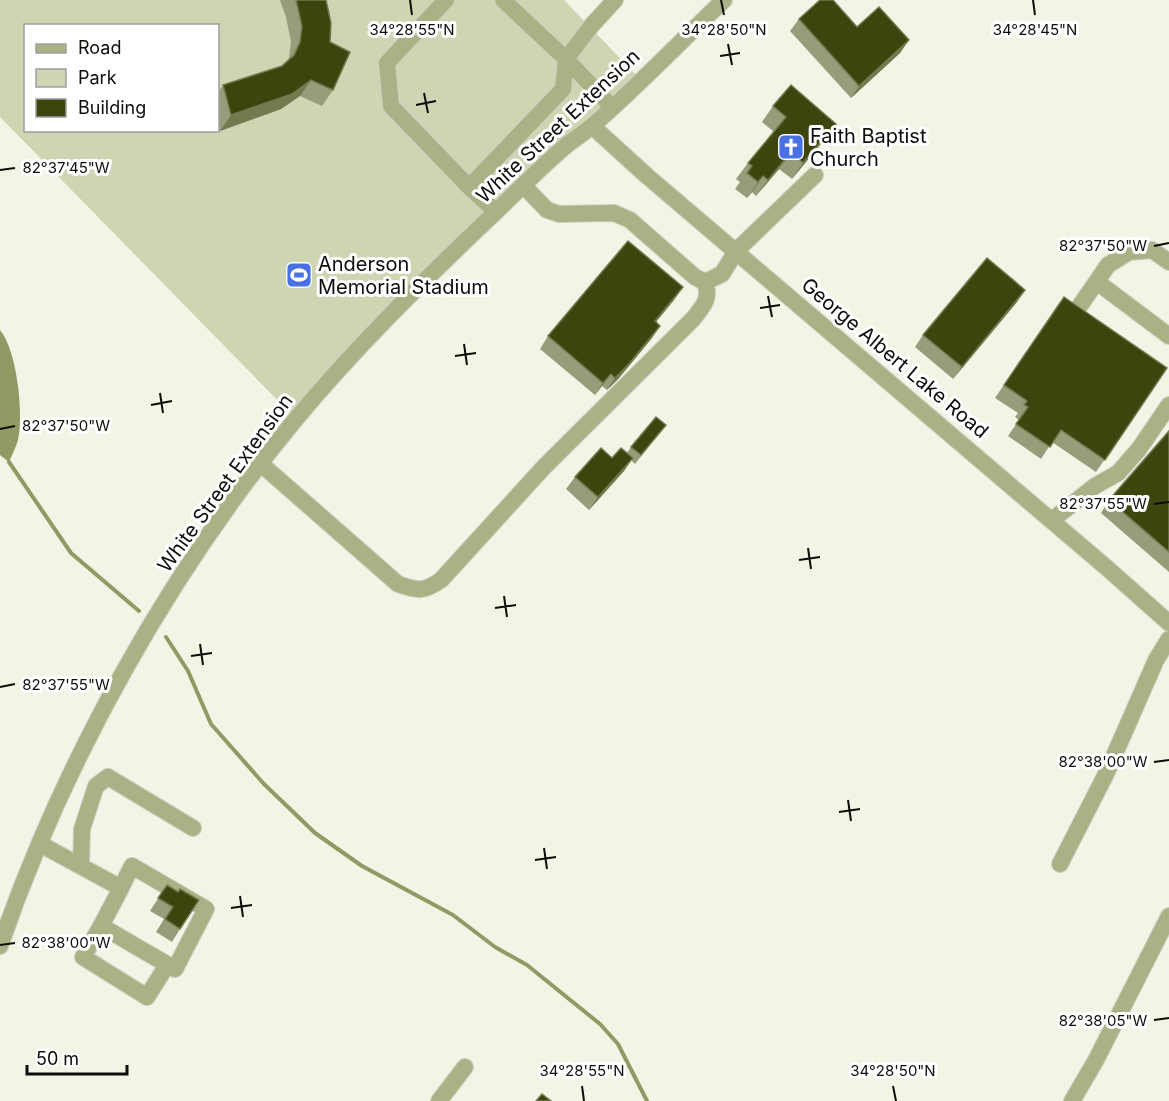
<svg xmlns="http://www.w3.org/2000/svg" width="1169" height="1101" font-family="Inter,sans-serif">
<style>
.green{fill:#ced5b2;fill-rule:evenodd}
.water{fill:#919a64}
.lines{fill:none;stroke-linecap:round;stroke-linejoin:round}
.stream{stroke:#919a64;stroke-width:4}
.minor-casing{stroke:#cdd0c3;stroke-width:18}
.minor{stroke:#a9b185;stroke-width:16}
.wall{fill:#989c7a}
.shaded-wall{fill:#74794f}
.building{fill:#3e440e;stroke:#74794f;stroke-width:1.5}
.ticks{fill:none;stroke:#0d0e09;stroke-width:2}
.labels{text-anchor:middle;dominant-baseline:central;stroke-width:6;stroke-linejoin:round;paint-order:stroke}
.street-label{font-size:20px;fill:#0d0e09;stroke:#fff}
.poi-label{font-size:20px;fill:#0d0e09;stroke:#fff;text-anchor:start}
.ticks-label{font-size:15px;text-anchor:middle;fill:#0d0e09;stroke:#fff;stroke-width:6;stroke-linejoin:round;paint-order:stroke}
</style>
<rect width="100%" height="100%" fill="#f2f5e6"/>
<path class="green" d="M 0,0 L 564,0 L 641,80 L 296,419 L 0,117 ZM 26,26 L 218,26 L 218,130 L 26,130 Z"/>
<path class="water" d="M 0,330 C 17,350 24,415 18,440 C 16,447 12,455 9,462 L 0,455 Z"/>
<g class="lines">
<path class="stream" d="M 9,462 L 71,553 L 139,611
M 166,637 L 188,671 L 211,724 L 264,784 L 315,833 L 362,866 L 453,915 L 495,947 L 527,965 L 600,1024 L 618,1044 L 647,1101"/>
<defs>
<path id="minor" d="M 446,0 L 387,63 L 391,106 L 469,187
M 503,0 L 566,59 L 612,107
M 592,126 L 647,176 L 1107,568 L 1169,623
M 524,186 L 547,210 L 559,214 L 614,213 L 630,220 L 695,277 L 705,282 L 722,274 L 736,251 L 815,175
M 496,212 L 469,187 L 563,89 L 566,59 L 592,25 L 615,0
M 1097,282 L 1169,336
M 1077,310 L 1108,265 L 1129,252 L 1152,250 L 1169,262
M 261,464 L 398,584 C 418,591 424,592 441,580 L 544,467 L 693,319 C 703,306 711,299 705,282
M 1052,520 L 1095,486 L 1118,473 L 1139,449 L 1169,405
M 40,844 L 121,888 L 101,926 L 175,969 L 206,909 L 132,866 L 121,888
M 1060,864 L 1106,774 L 1156,660 L 1169,639
M 81,866 L 82,829 L 96,786 L 108,777 L 193,828
M 101,926 L 83,957 L 147,997 L 167,965
M 0,946 C 64,760 170,571 295,420 C 353,350 419,285 484,223 C 512,197 539,168 568,144 C 576,138 585,132 592,126 C 638,86 680,42 724,0
M 439,1101 L 465,1067
M 1072,1101 L 1096,1060 L 1169,916"/>
</defs>
<use href="#minor" class="minor-casing"/>
<use href="#minor" class="minor"/>
</g>
<path class="wall" d="M 280,0 L 326,0 L 333,90 L 322,106 L 300,96 L 281,109 L 220,131 L 218,122 L 218,93 L 223,85 L 282,66 L 288,61 L 289,57 L 291,42 L 286,17 Z
M 799,19 L 857,27 L 909,40 L 900,53 L 851,98 L 790,31 Z
M 773,106 L 836,124 L 824,140 L 792,179 L 779,169 L 756,196 L 752,192 L 747,198 L 735,189 L 740,182 L 736,179 L 748,163 L 774,132 L 762,122 Z
M 1064,297 L 1167,368 L 1096,472 L 1052,442 L 1041,459 L 1008,436 L 1019,420 L 1015,417 L 1018,413 L 995,398 Z
M 674,300 L 656,322 L 652,338 L 619,378 L 607,390 L 602,386 L 595,395 L 540,349 L 548,336 Z
M 1017,302 L 953,379 L 915,347 L 923,335 Z
M 666,425 L 635,464 L 631,460 L 624,471 L 589,510 L 566,489 L 575,477 L 612,458 L 627,453 L 631,447 Z
M 1169,431 L 1169,572 L 1101,513 L 1109,500 Z
M 167,885 L 180,929 L 172,942 L 156,932 L 164,919 L 150,911 Z"/>
<path class="shaded-wall" d="M 909,40 L 900,53 L 851,98 L 859,86 Z
M 311,80 L 300,96 L 281,109 L 220,131 L 231,115 Z
M 836,124 L 824,140 L 792,179 L 803,163 Z
M 791,152 L 779,169 L 756,196 L 768,180 Z
M 763,176 L 752,192 L 747,198 L 758,182 Z
M 683,287 L 674,300 L 646,334 L 655,321 Z
M 1025,290 L 1017,302 L 953,379 L 962,367 Z
M 660,326 L 652,338 L 619,378 L 607,390 L 615,378 Z
M 611,374 L 602,386 L 595,395 L 603,383 Z
M 633,458 L 624,471 L 589,510 L 598,497 Z"/>
<path class="building" d="M 296,0 L 326,0 L 331,23 L 330,42 L 350,52 L 333,90 L 311,80 L 292,94 L 231,115 L 223,85 L 282,66 L 294,55 L 300,42 L 302,26 Z
M 820,0 L 833,0 L 857,27 L 879,7 L 909,40 L 859,86 L 799,19 Z
M 791,85 L 836,124 L 803,163 L 791,152 L 768,180 L 763,176 L 758,182 L 747,173 L 752,166 L 748,163 L 786,117 L 773,106 Z
M 628,241 L 683,287 L 655,321 L 660,326 L 628,365 L 615,378 L 611,374 L 603,383 L 548,336 Z
M 987,258 L 1025,290 L 962,367 L 923,335 Z
M 1064,297 L 1167,368 L 1105,460 L 1061,430 L 1050,447 L 1016,424 L 1028,407 L 1024,405 L 1027,401 L 1004,385 Z
M 656,417 L 666,425 L 641,455 L 631,447 Z
M 1169,431 L 1169,552 L 1109,500 Z
M 601,448 L 612,458 L 621,448 L 633,458 L 598,497 L 575,477 Z
M 167,885 L 178,892 L 180,889 L 199,900 L 180,929 L 165,919 L 173,907 L 158,898 Z
M 542,1094 L 551,1101 L 536,1101 Z"/>
<path class="ticks" d="M 410,0 L 412,15M 721,0 L 724,15M 1033,0 L 1035,15M 728,44 L 732,65M 720,56 L 740,53M 424,93 L 428,113M 416,105 L 436,101M 0,170 L 15,168M 1154,246 L 1169,243M 768,296 L 772,317M 760,308 L 780,305M 464,344 L 467,365M 455,356 L 476,353M 160,393 L 163,413M 151,405 L 172,401M 0,429 L 15,426M 1154,504 L 1169,502M 808,548 L 811,569M 799,560 L 820,557M 504,596 L 507,617M 495,608 L 516,605M 200,644 L 203,665M 191,656 L 212,653M 0,687 L 15,684M 1154,762 L 1169,760M 848,800 L 851,821M 839,812 L 860,809M 544,848 L 547,869M 535,860 L 556,857M 240,896 L 243,917M 231,908 L 252,905M 0,945 L 15,943M 1154,1020 L 1169,1018M 582,1086 L 584,1101M 893,1086 L 896,1101"/>
<defs>
<symbol id="church-square" viewBox="-11 -11 22 22"><rect x="-9" y="-9" width="18" height="18" rx="4" fill="#4971e4" stroke="#fff"/><path d="M-1.2-6h2.4v3.5h3.3v2.4h-3.3V6h-2.4V-.1h-3.3v-2.4h3.3Z" fill="#fff"/></symbol>
<symbol id="stadium-square" viewBox="-11 -11 22 22"><rect x="-9" y="-9" width="18" height="18" rx="4" fill="#4971e4" stroke="#fff"/><path d="M0-5a6.5 5 0 1 0 0 10a6.5 5 0 1 0 0-10ZM-3.5-1.8h7v3.6h-7Z" fill="#fff"/></symbol>
</defs>
<g fill-rule="evenodd">
<use href="#church-square" x="776" y="132" width="30" height="30"/>
<use href="#stadium-square" x="284" y="260" width="30" height="30"/>
</g>
<g class="labels">
<g class="street-label">
<text transform="translate(558 126) rotate(-43)">White Street Extension</text>
<text transform="translate(895 358) rotate(40)">George Albert Lake Road</text>
<text transform="translate(225 483) rotate(-54)">White Street Extension</text>
</g>
<g class="poi-label">
<text x="810" y="136">Faith Baptist<tspan x="810" dy="23">Church</tspan></text>
<text x="318" y="264">Anderson<tspan x="318" dy="23">Memorial Stadium</tspan></text>
</g>
</g>
<g class="ticks-label">
<text x="1035" y="35">34°28'45"N</text>
<text x="412" y="35">34°28'55"N</text>
<text x="724" y="35">34°28'50"N</text>
<text x="66" y="173">82°37'45"W</text>
<text x="1103" y="251">82°37'50"W</text>
<text x="66" y="431">82°37'50"W</text>
<text x="1103" y="509">82°37'55"W</text>
<text x="66" y="690">82°37'55"W</text>
<text x="1103" y="767">82°38'00"W</text>
<text x="66" y="948">82°38'00"W</text>
<text x="1103" y="1026">82°38'05"W</text>
<text x="582" y="1076">34°28'55"N</text>
<text x="893" y="1076">34°28'50"N</text>
</g>
<rect x="24" y="24" width="195" height="108" fill="#ffffff" stroke="#9e9f9d" stroke-width="1.5"/>
<rect x="36" y="44" width="30" height="9" fill="#a9b185" stroke="#9e9f9d" stroke-width="1.5"/>
<text x="78" y="54" font-size="18" fill="#0d0e09">Road</text>
<rect x="36" y="69" width="30" height="18" fill="#ced5b2" stroke="#9e9f9d" stroke-width="1.5"/>
<text x="78" y="84" font-size="18" fill="#0d0e09">Park</text>
<rect x="36" y="99" width="30" height="18" fill="#3e440e" stroke="#9e9f9d" stroke-width="1.5"/>
<text x="78" y="114" font-size="18" fill="#0d0e09">Building</text>
<path d="M27 1065v9h100v-9" fill="none" stroke="#0d0e09" stroke-width="3"/>
<text x="36" y="1065" font-size="18" fill="#0d0e09" stroke="#ffffff" stroke-width="4.5" paint-order="stroke">50 m</text>
</svg>
